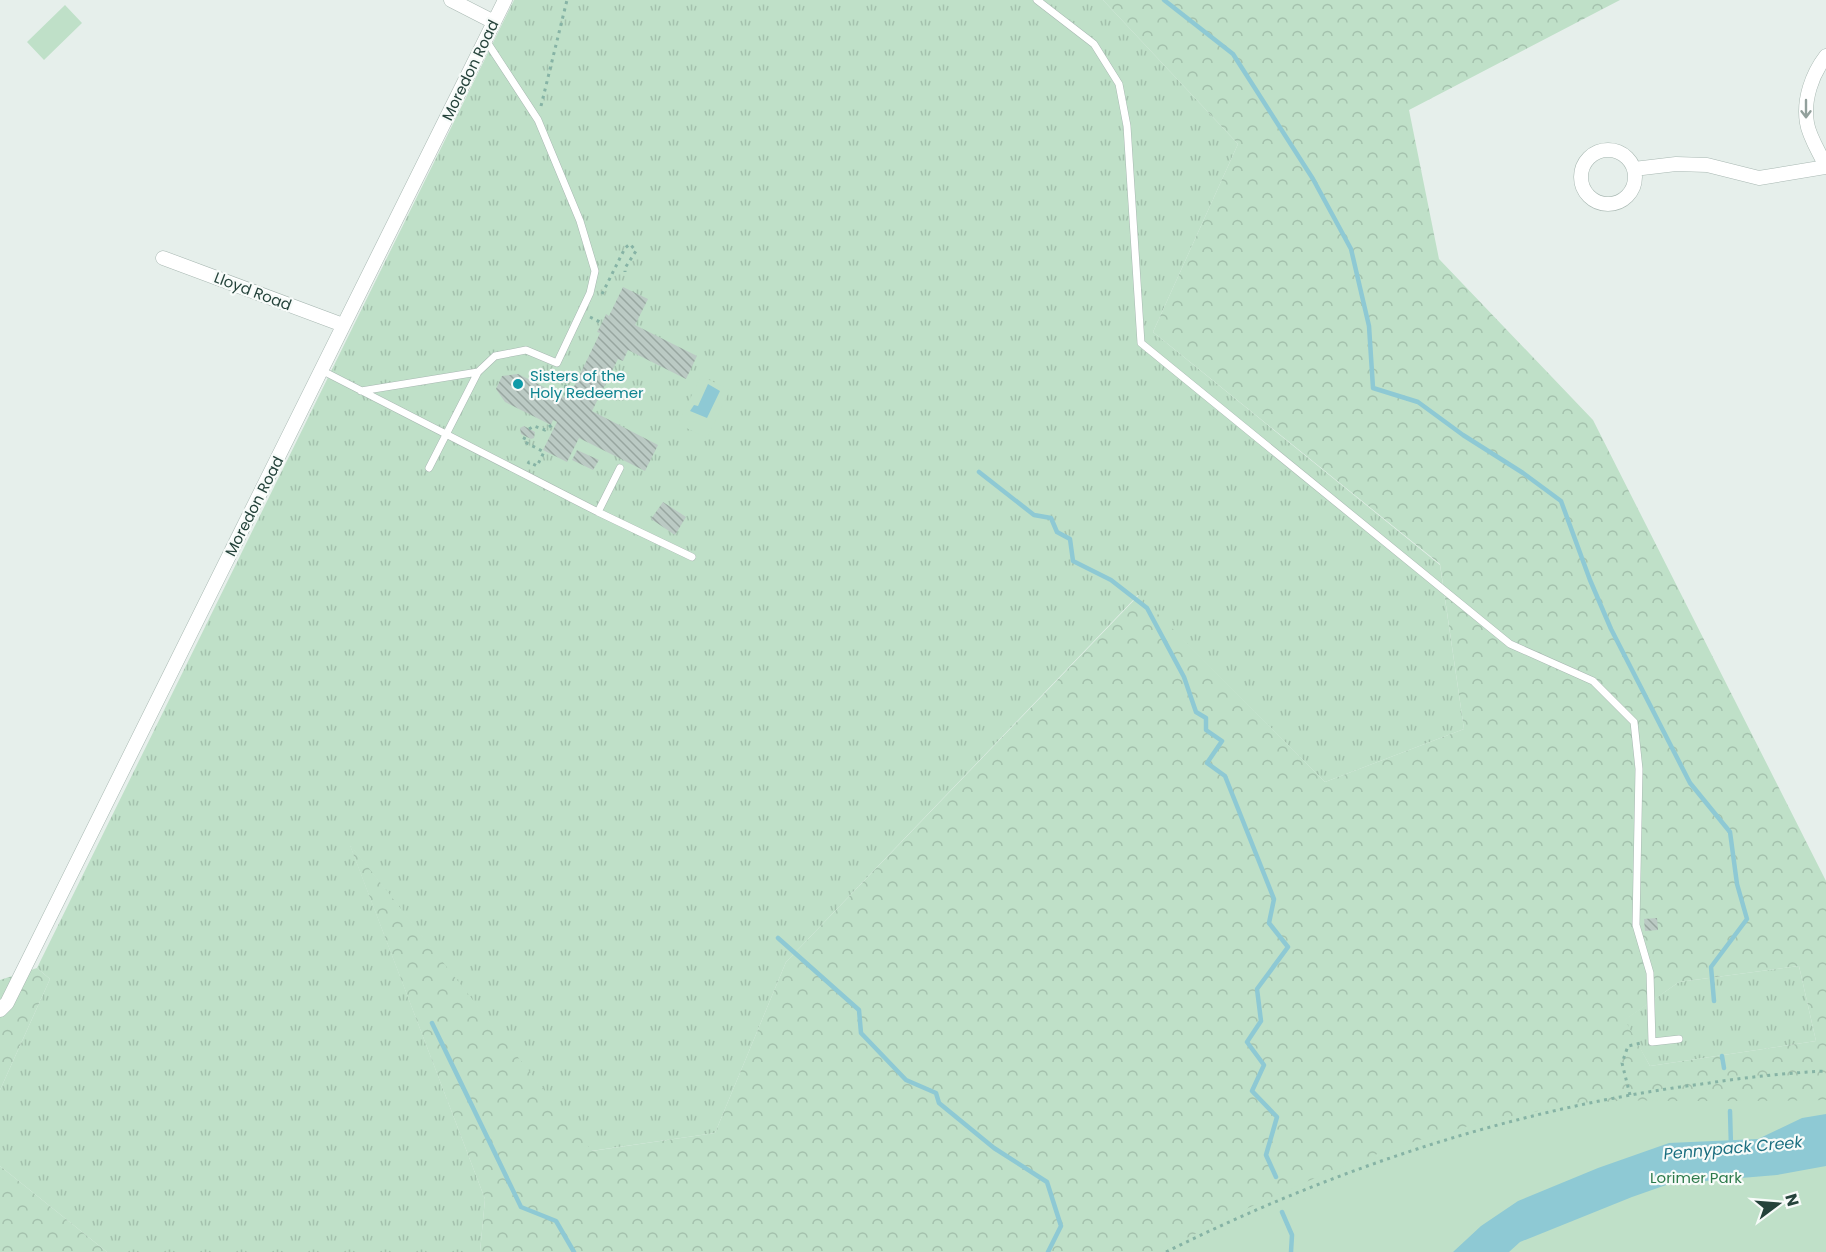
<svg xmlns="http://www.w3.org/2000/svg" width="1826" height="1252" font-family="Poppins,sans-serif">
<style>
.grass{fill:url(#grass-tufts)}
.forest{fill:url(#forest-crowns);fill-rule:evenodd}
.park{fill:#bfe0c8}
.water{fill:#8ec9d4}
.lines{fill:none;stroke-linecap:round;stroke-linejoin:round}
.stream{stroke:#8ec9d4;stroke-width:4.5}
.building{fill:url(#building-back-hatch)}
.service-casing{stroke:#a8b8b2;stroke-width:8}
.minor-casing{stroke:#a8b8b2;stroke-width:15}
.path{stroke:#86b3a5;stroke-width:3;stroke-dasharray:3 4.5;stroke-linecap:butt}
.service{stroke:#fff;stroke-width:7}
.minor{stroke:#fff;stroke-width:14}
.oneway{stroke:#92a09c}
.culture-dot{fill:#0f9aa8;stroke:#f7fbf9;stroke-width:2}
.labels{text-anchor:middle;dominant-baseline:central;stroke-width:4.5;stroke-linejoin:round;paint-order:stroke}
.street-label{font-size:15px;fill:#24423a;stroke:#f7fbf9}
.culture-label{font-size:15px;fill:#0d838f;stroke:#f7fbf9;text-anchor:start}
.park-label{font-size:15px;fill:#2d7a4b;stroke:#f7fbf9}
.water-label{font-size:16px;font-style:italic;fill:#1c6f80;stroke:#f7fbf9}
</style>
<defs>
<pattern id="grass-tufts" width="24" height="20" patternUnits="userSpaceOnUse" patternTransform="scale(1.5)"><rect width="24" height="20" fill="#bfe0c8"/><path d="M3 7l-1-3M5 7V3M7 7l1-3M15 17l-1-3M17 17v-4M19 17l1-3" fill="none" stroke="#a4c1ad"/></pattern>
<pattern id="forest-crowns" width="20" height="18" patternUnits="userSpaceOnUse" patternTransform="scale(1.5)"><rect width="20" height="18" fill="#bfe0c8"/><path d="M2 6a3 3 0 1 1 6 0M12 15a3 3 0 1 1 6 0" fill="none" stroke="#a4c1ad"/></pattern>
<pattern id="building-back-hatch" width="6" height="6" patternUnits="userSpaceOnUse" patternTransform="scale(1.5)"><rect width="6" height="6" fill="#bbcac4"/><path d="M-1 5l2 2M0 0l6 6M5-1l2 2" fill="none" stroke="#98a6a0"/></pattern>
</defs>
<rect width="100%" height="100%" fill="#e6efeb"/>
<path class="grass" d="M 514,0 L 1103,0 L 1238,144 L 1153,332 L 1440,565 L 1464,729 L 1325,782 L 1138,595 L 786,962 L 715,1133 L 591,1151 L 350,845 L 485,1199 L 480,1252 L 107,1252 L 0,1166 L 0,1090 L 50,979 L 37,968 Z
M 1799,966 L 1816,1041 L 1650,1066 L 1624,1020 L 1679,982 Z"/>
<path class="forest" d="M 1103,0 L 1620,0 L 1409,110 L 1439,259 L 1593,420 L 1826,881 L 1826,1114 L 1453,1252 L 480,1252 L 485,1199 L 349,843 L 592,1151 L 715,1133 L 786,962 L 1139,595 L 1325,782 L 1464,729 L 1440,564 L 1153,332 L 1238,144 ZM 1799,966 L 1816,1041 L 1650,1066 L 1625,1020 L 1679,982 Z
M 37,968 L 50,979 L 0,1090 L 0,980 Z
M 0,1166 L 107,1252 L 0,1252 Z"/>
<path class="park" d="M 65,5 L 82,23 L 44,60 L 27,42 Z
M 701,376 L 730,390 L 707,438 L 678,424 Z
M 1826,1100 L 1826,1252 L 1160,1252 C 1305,1176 1451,1114 1617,1101 C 1640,1100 1663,1101 1685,1101 C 1732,1101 1779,1101 1826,1100 Z"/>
<path class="water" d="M 708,384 L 720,391 L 707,418 L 690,411 L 694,405 L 698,406 Z
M 1826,1114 L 1826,1166 L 1777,1175 L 1669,1184 L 1632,1197 L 1520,1242 L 1509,1252 L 1453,1252 L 1481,1226 L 1518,1201 L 1598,1168 L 1669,1143 L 1758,1139 L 1802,1118 Z"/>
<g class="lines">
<path class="stream" d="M 1164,0 L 1233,54 L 1313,179 L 1351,249 L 1369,326 L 1373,388 L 1418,402 L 1463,435 L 1523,473 L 1561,501 L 1590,580 L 1611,629 L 1690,783 L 1730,832 L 1737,884 L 1747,919 L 1711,967 L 1714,1001
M 979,472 L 1034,515 L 1051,518 L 1057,532 L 1070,539 L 1073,561 L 1111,580 L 1147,608 L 1184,677 L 1196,712 L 1206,718 L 1206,730 L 1222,741 L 1207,763 L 1225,776 L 1274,899 L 1269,923 L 1288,947 L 1257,989 L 1261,1021 L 1247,1042 L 1264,1065 L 1252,1091 L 1277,1117 L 1266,1155 L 1276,1177
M 778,938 L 859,1010 L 861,1033 L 906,1080 L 936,1093 L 939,1103 L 994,1148 L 1047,1182 L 1061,1226 L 1048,1252
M 432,1023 L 521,1207 L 556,1221 L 574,1252
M 1722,1056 L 1724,1068
M 1730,1111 L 1731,1147
M 1282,1212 L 1292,1235 L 1291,1252"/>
</g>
<path class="building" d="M 623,287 L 648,299 L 635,325 L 697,356 L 686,379 L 628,350 L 623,361 L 618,359 L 592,411 L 658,445 L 645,471 L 579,438 L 567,462 L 543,450 L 557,422 L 553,420 L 551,425 L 505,402 L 496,389 L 502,376 L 518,374 L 568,399 L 600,333 L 597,332 L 602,323 L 606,314 L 609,316 Z
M 524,426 L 535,432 L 534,438 L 531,439 L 521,434 L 520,428 Z
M 577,450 L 599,460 L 593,470 L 572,460 Z
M 663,502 L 686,517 L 675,535 L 651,519 Z
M 1657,918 L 1658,930 L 1645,931 L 1644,919 Z"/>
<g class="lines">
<defs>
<path id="service" d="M 1037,0 L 1094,44 L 1119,84 L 1127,126 L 1141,343 L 1510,644 L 1593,681 L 1634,722 L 1639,769 L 1636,925 L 1650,973 L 1652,1042 L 1679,1039
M 321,370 L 598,512 L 692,557
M 361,391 L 478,372
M 429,468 L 478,372 L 495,356 L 526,350 L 557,363 L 590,293 L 595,271 L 580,221 L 538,120 L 485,39
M 598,512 L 620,468"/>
<path id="minor" d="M 451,0 L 494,22
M 1826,56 C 1812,74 1803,100 1807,123 C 1809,137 1820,153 1826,167
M1581 177a27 27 0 1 1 54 0a27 27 0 1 1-54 0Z
M 1634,169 L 1676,164 L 1707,165 L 1759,178 L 1826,167
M 163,258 L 343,325
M 0,1010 L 7,1003 L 505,0"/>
</defs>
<use href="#service" class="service-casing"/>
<use href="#minor" class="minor-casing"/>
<path class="path" d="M 541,106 L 567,0
M 602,294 L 625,248 L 630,244 L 636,251 L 625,268 L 625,272
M 590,317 L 602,323
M 560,373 L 564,375 L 566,380 L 565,398
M 529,429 L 534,426 L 545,430 L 553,424
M 525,437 L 523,441 L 544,452 L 537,466 L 529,462 L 528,464
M 1630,1095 L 1622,1063 L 1628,1046 L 1641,1043
M 1166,1252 C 1337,1167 1520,1107 1709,1083 C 1748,1077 1787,1073 1826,1071"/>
<use href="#service" class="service"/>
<use href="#minor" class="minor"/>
</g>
<defs><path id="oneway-shaft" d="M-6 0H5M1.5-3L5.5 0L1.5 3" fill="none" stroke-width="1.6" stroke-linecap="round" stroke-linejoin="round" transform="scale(1.5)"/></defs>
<use class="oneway" href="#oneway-shaft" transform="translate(1806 109) rotate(90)"/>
<circle class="culture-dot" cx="518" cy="384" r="6"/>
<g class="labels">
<g class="street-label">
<text transform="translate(470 70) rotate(-64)">Moredon Road</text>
<text transform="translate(253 291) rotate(21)">Lloyd Road</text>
<text transform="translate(254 506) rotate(-63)">Moredon Road</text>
</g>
<g class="culture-label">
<text x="530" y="375">Sisters of the<tspan x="530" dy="17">Holy Redeemer</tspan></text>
</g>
<g class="park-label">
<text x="1696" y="1177">Lorimer Park</text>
</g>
<g class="water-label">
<text transform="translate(1733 1148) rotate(-5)">Pennypack Creek</text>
</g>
</g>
<g transform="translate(1778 1204) rotate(74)" stroke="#f7fbf9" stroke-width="4.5" paint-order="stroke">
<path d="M0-4.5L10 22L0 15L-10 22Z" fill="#24423a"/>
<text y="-9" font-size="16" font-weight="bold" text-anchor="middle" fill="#24423a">N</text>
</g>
</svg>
